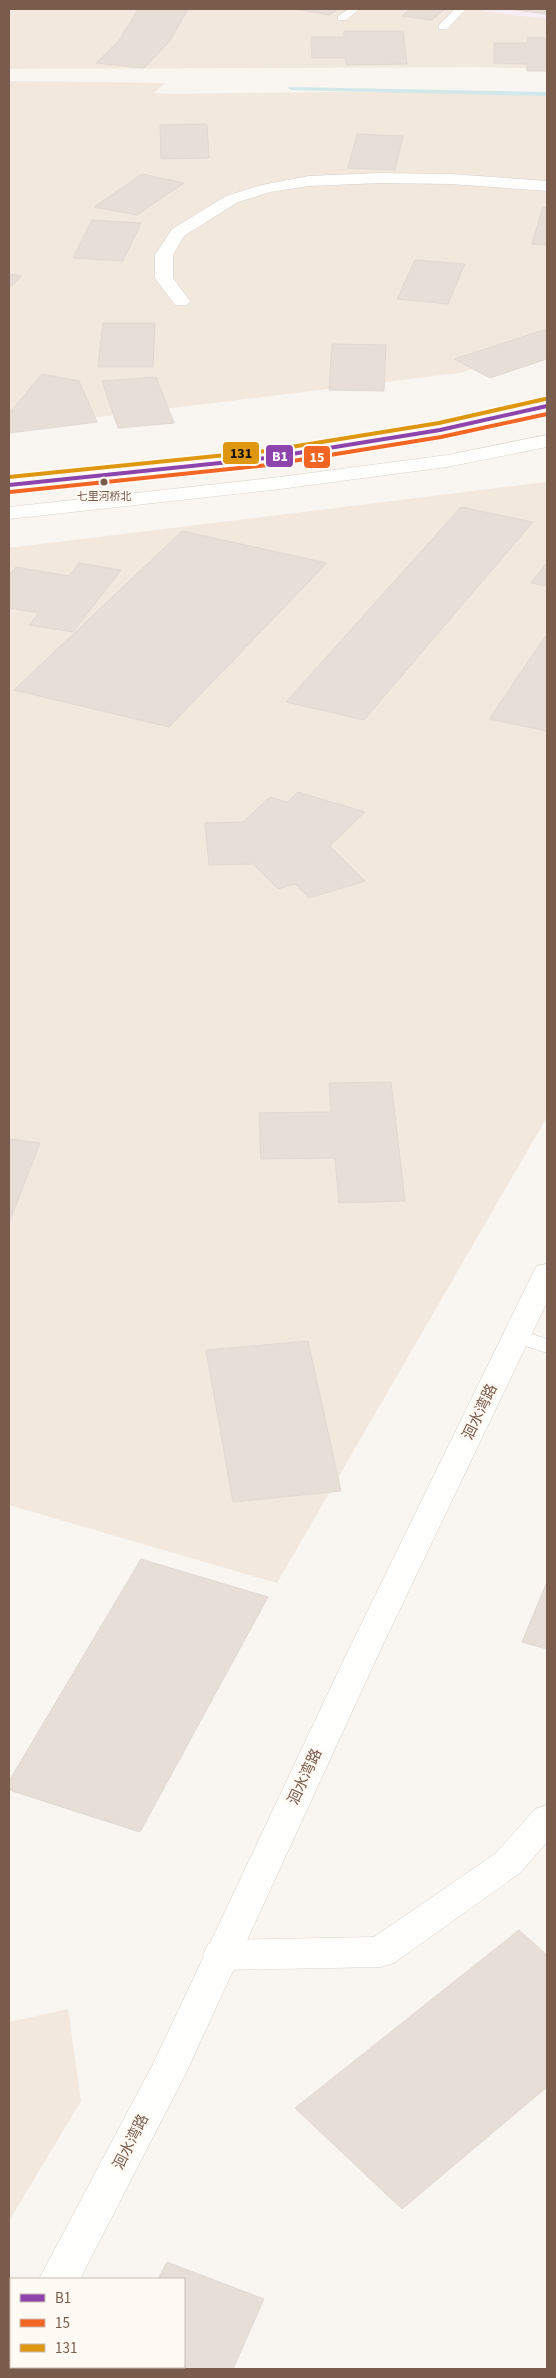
<svg xmlns="http://www.w3.org/2000/svg" width="556" height="2378" font-family="'Source Sans 3','Noto Sans SC',sans-serif">
<style>
.residential{fill:#f2e8de}
.education{fill:#f6eef6}
.lines{fill:none;stroke-linecap:round;stroke-linejoin:round}
.stream{fill:#d0e8ea;fill-rule:evenodd}
.building{fill:#e6ded7;stroke:#e2d8d2}
.service-casing{stroke:#d7d1cb;stroke-width:1}
.minor-casing{stroke:#d7d1cb;stroke-width:1}
.tertiary-casing{stroke:#d7d1cb;stroke-width:1}
.secondary-casing{stroke:#d9d2cb;stroke-width:1}
.service{fill:#fefefd;fill-rule:evenodd}
.minor{fill:#fefefd;fill-rule:evenodd}
.tertiary{fill:#fefefd;fill-rule:evenodd}
.secondary{fill:#fefefd;fill-rule:evenodd}
.bus-1-casing{stroke:#fffaf3;stroke-width:7}
.bus-2-casing{stroke:#fffaf3;stroke-width:7}
.bus-3-casing{stroke:#fffaf3;stroke-width:7}
.bus-1{stroke:#8e44ad;stroke-width:4}
.bus-2{stroke:#f26522;stroke-width:4}
.bus-3{stroke:#de970f;stroke-width:4}
.bus-dot{fill:#7a5c4d;stroke:#fffaf3;stroke-width:2}
.labels{text-anchor:middle;dominant-baseline:central;stroke-width:5;stroke-linejoin:round;paint-order:stroke}
.bus-label{font-size:11px;fill:#7a5c4d;stroke:#fffaf3}
.near-street-label{font-size:15px;fill:#7a5c4d;stroke:#fffaf3}
.line-badge{stroke:#fffaf3;stroke-width:2}
.badge-label{font-size:14px;text-anchor:middle;font-weight:bold;fill:#fff}
.pale-badge-label{font-size:14px;text-anchor:middle;font-weight:bold;fill:#111}
</style>
<rect width="100%" height="100%" fill="#f9f5f0"/>
<path class="residential" d="M 9,9 L 547,9 L 547,69 L 481,67 L 9,69 Z
M 9,81 L 165,83 L 154,93 L 170,94 L 397,91 L 547,96 L 547,346 L 459,373 L 9,428 Z
M 547,482 L 547,1117 L 277,1583 L 9,1505 L 9,548 Z
M 68,2009 L 81,2101 L 9,2221 L 9,2022 Z"/>
<path class="education" d="M 484,9 L 547,9 L 547,19 L 481,11 Z"/>
<g class="lines">
<path class="stream" d="M 289,87 L 547,92 L 547,96 L 291,90 L 288,88 Z"/>
</g>
<path class="building" d="M 138,9 L 188,9 L 170,41 L 144,68 L 96,63 L 120,39 Z
M 297,9 L 339,9 L 329,15 Z
M 411,9 L 445,9 L 432,20 L 402,16 Z
M 517,9 L 547,9 L 547,14 L 516,10 Z
M 344,31 L 403,31 L 407,64 L 346,65 L 346,58 L 312,58 L 311,37 L 344,37 Z
M 527,37 L 547,38 L 547,71 L 527,71 L 527,64 L 494,63 L 494,43 L 527,43 Z
M 207,124 L 209,158 L 161,159 L 160,125 Z
M 357,134 L 403,136 L 395,170 L 348,168 Z
M 142,174 L 184,183 L 137,215 L 94,207 Z
M 543,207 L 547,207 L 547,245 L 532,244 Z
M 92,220 L 141,223 L 123,261 L 73,258 Z
M 415,260 L 465,264 L 448,304 L 397,299 Z
M 9,274 L 22,276 L 9,288 Z
M 103,323 L 155,323 L 153,367 L 98,367 Z
M 547,329 L 547,359 L 490,378 L 454,359 Z
M 332,344 L 386,345 L 384,391 L 329,390 Z
M 42,374 L 79,381 L 97,422 L 9,433 L 9,410 L 12,410 Z
M 156,377 L 174,423 L 118,428 L 102,381 Z
M 461,507 L 533,522 L 364,720 L 286,702 Z
M 182,531 L 327,563 L 169,727 L 14,690 Z
M 547,562 L 547,586 L 531,583 Z
M 79,563 L 121,570 L 73,632 L 29,625 L 39,613 L 9,608 L 9,576 L 16,567 L 69,576 Z
M 547,634 L 547,731 L 489,719 Z
M 298,792 L 365,812 L 330,846 L 365,881 L 309,898 L 295,884 L 278,889 L 253,864 L 209,865 L 205,823 L 243,822 L 270,797 L 287,802 Z
M 391,1082 L 405,1201 L 339,1203 L 335,1158 L 261,1159 L 259,1113 L 331,1112 L 329,1083 Z
M 9,1139 L 40,1143 L 9,1223 Z
M 308,1341 L 341,1491 L 233,1502 L 206,1350 Z
M 141,1559 L 268,1597 L 140,1832 L 9,1790 L 9,1781 Z
M 547,1582 L 547,1649 L 522,1642 Z
M 519,1930 L 547,1955 L 547,2087 L 402,2209 L 295,2108 Z
M 167,2262 L 264,2299 L 233,2369 L 114,2369 L 116,2367 L 184,2367 L 184,2279 L 158,2279 Z"/>
<g class="lines">
<defs>
<path id="service" d="M 349,9 L 360,9 L 346,20 L 338,20 L 338,16 Z
M 455,9 L 466,9 L 447,29 L 439,29 L 439,25 Z
M 517,1329 L 547,1339 L 547,1353 L 510,1341 L 506,1336 L 510,1331 Z"/>
<path id="minor" d="M 380,173 L 451,174 L 547,181 L 547,191 L 451,184 L 380,183 L 309,186 L 270,192 L 238,202 L 184,236 L 173,255 L 173,278 L 190,301 L 187,305 L 175,305 L 155,278 L 155,255 L 172,229 L 226,196 L 262,185 L 309,176 Z
M 547,1805 L 547,1842 L 520,1873 L 394,1963 L 381,1967 L 221,1970 L 208,1966 L 203,1955 L 208,1944 L 221,1940 L 374,1937 L 496,1853 L 535,1809 Z"/>
<path id="tertiary" d="M 547,1264 L 547,1302 L 379,1653 L 186,2073 L 80,2279 L 39,2279 L 153,2064 L 347,1653 L 533,1273 L 537,1266 Z
M 11,2349 L 11,2367 L 34,2367 L 33,2369 L 9,2369 L 9,2350 Z"/>
<path id="secondary" d="M 547,400 L 547,412 C 370,452 190,476 9,491 L 9,479 L 267,452 L 440,424 Z
M 547,435 L 547,447 L 447,467 L 280,489 L 9,519 L 9,507 L 280,477 L 447,455 Z"/>
</defs>
<use href="#service" class="service-casing"/>
<use href="#minor" class="minor-casing"/>
<use href="#tertiary" class="tertiary-casing"/>
<use href="#secondary" class="secondary-casing"/>
<use href="#service" class="service"/>
<use href="#minor" class="minor"/>
<use href="#tertiary" class="tertiary"/>
<use href="#secondary" class="secondary"/>
<defs>
<path id="bus-1" d="M 9,485 L 267,458 L 440,430 L 547,406"/>
<path id="bus-2" d="M 10,492 L 268,465 L 441,437 L 547,414"/>
<path id="bus-3" d="M 9,477 L 266,451 L 439,423 L 545,399"/>
</defs>
<use href="#bus-1" class="bus-1-casing"/>
<use href="#bus-2" class="bus-2-casing"/>
<use href="#bus-3" class="bus-3-casing"/>
<use href="#bus-1" class="bus-1"/>
<use href="#bus-2" class="bus-2"/>
<use href="#bus-3" class="bus-3"/>
</g>
<circle class="bus-dot" cx="104" cy="482" r="4.5"/>
<g class="labels">
<g class="bus-label">
<text x="104" y="496">七里河桥北</text>
</g>
<g class="near-street-label">
<text transform="translate(480 1412) rotate(-64)">洄水湾路</text>
<text transform="translate(305 1777) rotate(-65)">洄水湾路</text>
<text transform="translate(131 2142) rotate(-63)">洄水湾路</text>
</g>
</g>
<g class="line-badge">
<rect x="222" y="441" width="38" height="24" rx="5" fill="#de970f"/>
<rect x="265" y="444" width="29" height="24" rx="5" fill="#8e44ad"/>
<rect x="303" y="445" width="28" height="24" rx="5" fill="#f26522"/>
</g>
<g class="badge-label">
<text x="280" y="461">B1</text>
<text x="317" y="462">15</text>
</g>
<g class="pale-badge-label">
<text x="241" y="458">131</text>
</g>
<rect width="556" height="2378" fill="none" stroke="#7a5c4d" stroke-width="20"/>
<rect x="10" y="2278" width="175" height="90" fill="#fffaf3" stroke="#cabbb1"/>
<rect x="20" y="2294" width="25" height="8" fill="#8e44ad" stroke="#cabbb1"/>
<text x="55" y="2303" font-size="15" fill="#7a5c4d">B1</text>
<rect x="20" y="2319" width="25" height="8" fill="#f26522" stroke="#cabbb1"/>
<text x="55" y="2328" font-size="15" fill="#7a5c4d">15</text>
<rect x="20" y="2344" width="25" height="8" fill="#de970f" stroke="#cabbb1"/>
<text x="55" y="2353" font-size="15" fill="#7a5c4d">131</text>
</svg>
